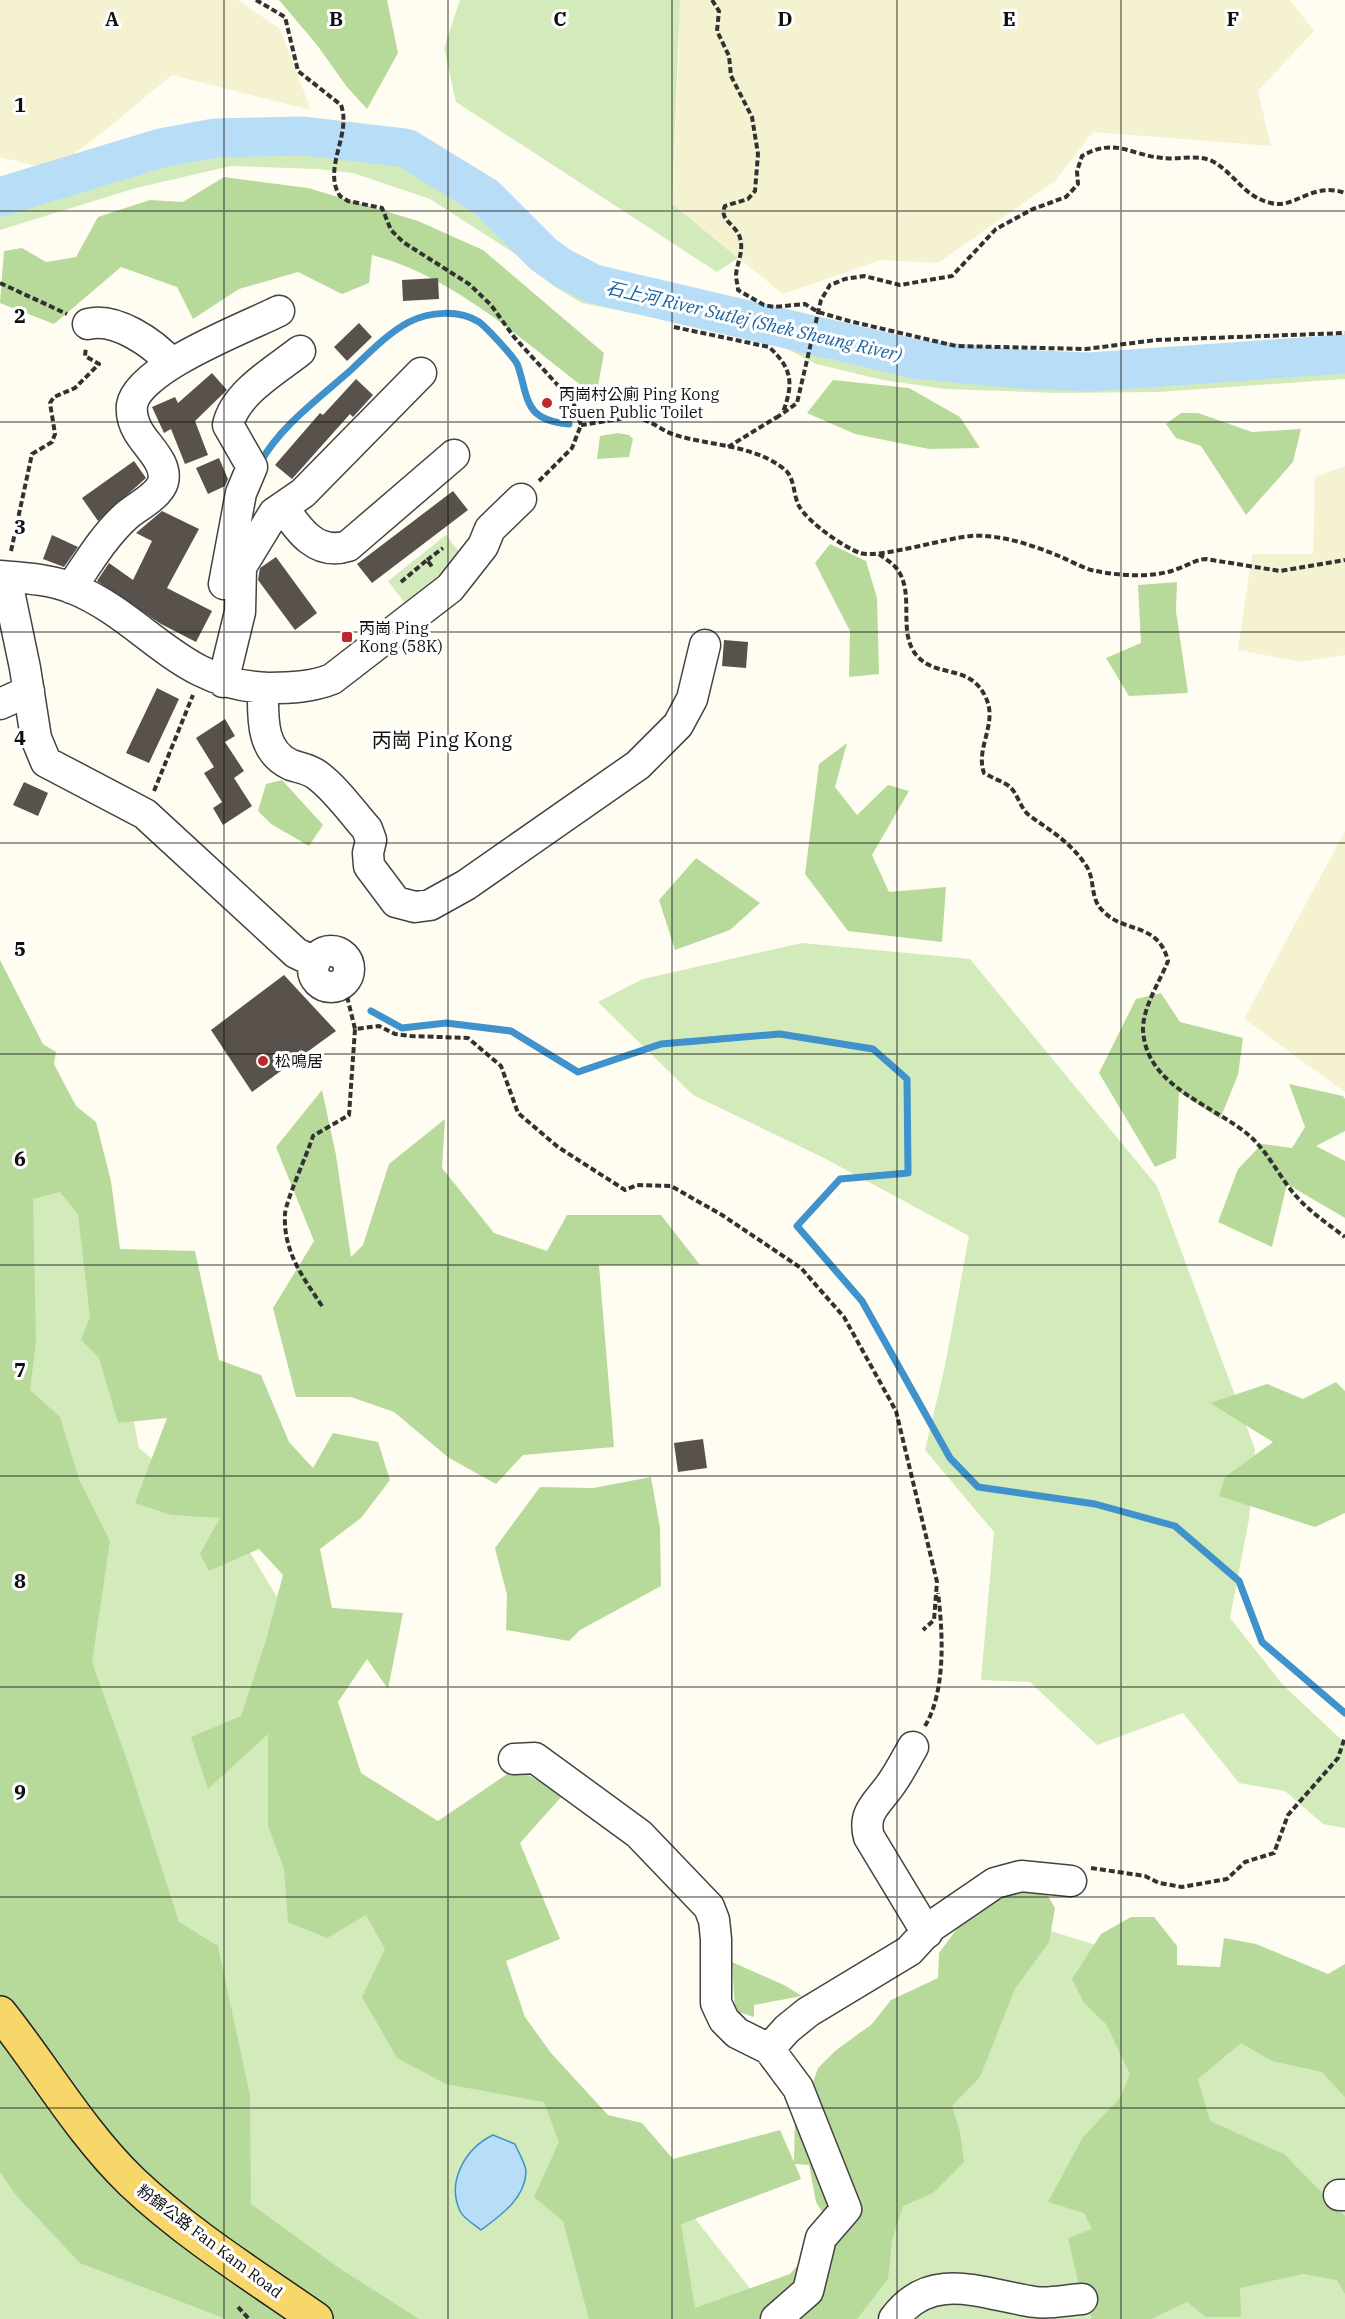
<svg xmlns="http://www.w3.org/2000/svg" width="1345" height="2319" font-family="'IBM Plex Serif','Noto Sans TC',serif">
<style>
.farmland{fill:#f5f2d2}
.green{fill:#d3eabb}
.forest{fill:#b7da9b;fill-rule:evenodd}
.water{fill:#b7def6;stroke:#3f92cc;stroke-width:1.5}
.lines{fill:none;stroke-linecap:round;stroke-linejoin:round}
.stream{stroke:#3f92cc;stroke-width:7}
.river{stroke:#b7def6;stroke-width:39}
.building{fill:#58514c}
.minor-casing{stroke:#434343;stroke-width:33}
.major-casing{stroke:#212121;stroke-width:36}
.path{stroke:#323232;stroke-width:4;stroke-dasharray:6 3;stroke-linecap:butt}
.minor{stroke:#fff;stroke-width:30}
.major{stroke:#f7d76a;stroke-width:33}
.grid{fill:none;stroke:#101010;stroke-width:1.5;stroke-opacity:0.55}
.poi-dot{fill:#bf282d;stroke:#fff;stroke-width:2}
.labels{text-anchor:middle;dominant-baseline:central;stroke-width:6;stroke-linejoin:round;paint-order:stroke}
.poi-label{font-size:16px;fill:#101010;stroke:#fff;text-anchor:start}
.street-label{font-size:16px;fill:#101010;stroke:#fff}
.water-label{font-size:18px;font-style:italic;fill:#1964a1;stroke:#fff}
.quarter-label{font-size:20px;fill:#101010;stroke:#fff}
.grid-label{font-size:20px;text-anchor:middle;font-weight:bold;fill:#101010;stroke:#fff;stroke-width:6;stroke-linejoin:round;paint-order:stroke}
</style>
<rect width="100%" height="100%" fill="#fffdf2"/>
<path class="farmland" d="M 0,0 L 238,0 L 280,29 L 311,110 L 172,75 L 97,137 L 51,170 L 0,157 Z
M 678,0 L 1290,0 L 1314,31 L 1258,91 L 1271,146 L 1093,132 L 1055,181 L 938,263 L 881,260 L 783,294 L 672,205 L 679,47 Z
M 1345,466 L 1345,655 L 1300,662 L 1238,650 L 1252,554 L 1313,554 L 1315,477 Z
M 1345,831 L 1345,1092 L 1244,1019 Z"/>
<path class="green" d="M 460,0 L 680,0 L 672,204 L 738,258 L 717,272 L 456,102 L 444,48 Z
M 283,123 L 334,126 L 404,139 L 490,191 L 527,227 L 583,261 L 899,343 L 969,354 L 1086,356 L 1345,340 L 1345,379 L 1158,392 L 1057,393 L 945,389 L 883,380 L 816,364 L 774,342 L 582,303 L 555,287 L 520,257 L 430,199 L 353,173 L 317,169 L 231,166 L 136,188 L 0,230 L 0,184 L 187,130 Z
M 446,535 L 465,560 L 408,607 L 388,581 Z
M 802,943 L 970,959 L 1157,1186 L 1255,1449 L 1249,1519 L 1230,1618 L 1283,1685 L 1345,1743 L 1345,1828 L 1323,1824 L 1285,1791 L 1239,1783 L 1183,1713 L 1097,1745 L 1030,1682 L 981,1680 L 994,1532 L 925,1450 L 945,1366 L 969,1236 L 822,1157 L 693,1095 L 598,1002 L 643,979 Z
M 0,1109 L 92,1211 L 139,1448 L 237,1531 L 277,1597 L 265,1643 L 511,2049 L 649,2160 L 771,2315 L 810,2293 L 953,1967 L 996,1914 L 1345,2022 L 1345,2319 L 353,2319 L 0,1980 Z
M 0,2063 L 263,2319 L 0,2319 Z"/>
<path class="forest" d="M 279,0 L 387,0 L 398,53 L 367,109 L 347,87 L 317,45 Z
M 224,177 L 308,188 L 418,221 L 483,250 L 604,353 L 596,397 C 526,344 458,278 372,255 L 369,283 L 342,294 L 298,272 L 239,289 L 193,319 L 177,287 L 121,267 L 54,324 L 0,303 L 4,251 L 22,248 L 46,262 L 76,257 L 98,217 L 150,200 L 183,202 Z
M 833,380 L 909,388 L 960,417 L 980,448 L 929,449 L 855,434 L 807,413 Z
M 1181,413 L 1198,413 L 1252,432 L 1301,429 L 1293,462 L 1246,515 L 1201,446 L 1176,438 L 1166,424 Z
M 618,433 L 629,435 L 633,439 L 629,457 L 597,459 L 600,436 Z
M 830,544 L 866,561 L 877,598 L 879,674 L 849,677 L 850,631 L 815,563 Z
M 1177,582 L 1176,611 L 1188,693 L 1129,696 L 1106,658 L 1141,643 L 1138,585 Z
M 847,743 L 835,787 L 857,815 L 888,785 L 909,791 L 872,855 L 889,892 L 946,887 L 942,942 L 848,931 L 805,874 L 819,764 Z
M 282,780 L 323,825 L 309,846 L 271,824 L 258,811 L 266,784 Z
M 696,858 L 760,903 L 730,930 L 675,950 L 659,900 Z
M 0,960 L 43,1044 L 56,1052 L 54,1064 L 76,1106 L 96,1122 L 111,1181 L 120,1249 L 195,1251 L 219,1360 L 261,1375 L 289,1442 L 313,1468 L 333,1433 L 378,1442 L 390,1480 L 361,1518 L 320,1549 L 332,1608 L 403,1613 L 388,1689 L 367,1659 L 338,1702 L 361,1773 L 438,1821 L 516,1768 L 563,1795 L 520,1843 L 560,1939 L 506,1961 L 525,2017 L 551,2053 L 608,2115 L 642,2123 L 673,2159 L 780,2130 L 794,2162 L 795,2110 L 810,2091 L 818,2068 L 835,2051 L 872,2024 L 891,2000 L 938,1978 L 939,1953 L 979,1899 L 1039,1880 L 1055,1908 L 1049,1942 L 1015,1989 L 980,2077 L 952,2106 L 960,2132 L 964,2162 L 933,2193 L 903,2206 L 892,2240 L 888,2279 L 857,2319 L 589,2319 L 563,2221 L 534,2197 L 559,2142 L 544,2102 L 446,2084 L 397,2058 L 362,1997 L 385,1949 L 366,1915 L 327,1938 L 288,1922 L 284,1869 L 268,1826 L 268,1734 L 208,1789 L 191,1737 L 241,1716 L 265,1643 L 283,1575 L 259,1549 L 209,1571 L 200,1554 L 220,1518 L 171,1515 L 135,1503 L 167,1418 L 118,1423 L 99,1358 L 81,1340 L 90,1317 L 78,1214 L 60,1192 L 33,1199 L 36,1342 L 30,1390 L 60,1417 L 79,1479 L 110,1541 L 92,1662 L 129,1766 L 179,1922 L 218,1946 L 250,2096 L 251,2204 L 339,2268 L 419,2319 L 226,2319 L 80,2263 L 15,2194 L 0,2172 ZM 795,2164 L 809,2165 L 816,2202 L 831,2226 L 790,2274 L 695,2308 L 681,2224 L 801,2179 Z
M 1161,993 L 1180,1022 L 1243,1038 L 1238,1075 L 1220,1119 L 1179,1092 L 1176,1158 L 1155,1167 L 1099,1073 L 1136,999 Z
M 1289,1084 L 1343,1096 L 1345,1099 L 1345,1131 L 1316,1146 L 1345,1161 L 1345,1218 L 1287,1184 L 1272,1247 L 1218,1222 L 1238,1169 L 1262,1144 L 1292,1148 L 1305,1127 Z
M 322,1090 L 336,1155 L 351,1257 L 363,1245 L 389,1164 L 445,1119 L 442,1168 L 494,1233 L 547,1251 L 567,1215 L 661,1215 L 700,1265 L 599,1265 L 614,1447 L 523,1455 L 496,1484 L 449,1458 L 394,1412 L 351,1397 L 296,1397 L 273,1308 L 314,1241 L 276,1147 Z
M 1336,1382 L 1345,1391 L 1345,1513 L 1315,1527 L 1219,1496 L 1225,1477 L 1273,1442 L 1210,1403 L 1267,1384 L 1303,1399 Z
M 651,1477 L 660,1528 L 661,1586 L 580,1630 L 569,1641 L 506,1630 L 507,1595 L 495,1548 L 540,1487 L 593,1488 Z
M 1131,1917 L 1154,1917 L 1177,1946 L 1177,1965 L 1220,1967 L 1224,1938 L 1256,1944 L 1328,1974 L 1345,1964 L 1345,2097 L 1322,2072 L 1272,2061 L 1241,2043 L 1198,2079 L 1210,2121 L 1284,2154 L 1345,2216 L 1345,2294 L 1337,2280 L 1303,2274 L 1240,2288 L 1241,2317 L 1206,2317 L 1187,2302 L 1151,2319 L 1092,2319 L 1082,2299 L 1068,2238 L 1092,2229 L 1084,2213 L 1048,2202 L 1083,2137 L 1120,2098 L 1130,2074 L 1106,2024 L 1084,2003 L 1072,1979 L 1101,1934 Z
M 732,1962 L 784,1985 L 802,1996 L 754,2005 L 754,2017 L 735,2011 Z"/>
<path class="water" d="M 493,2135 L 515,2144 C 518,2152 525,2162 526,2171 C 526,2198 500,2216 481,2230 C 475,2225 463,2218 460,2211 C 446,2181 466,2148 493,2135 Z"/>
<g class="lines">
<path class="stream" d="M 260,463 C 281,425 321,397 352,369 C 369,353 388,333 409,322 C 429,312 458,309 479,322 C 486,327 516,359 518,366 C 529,400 524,420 569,424
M 371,1011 L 402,1028 L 446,1023 L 511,1031 L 578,1072 L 661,1044 L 780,1034 L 873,1049 L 907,1079 L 908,1173 L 840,1179 L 797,1226 L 862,1301 L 950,1458 L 978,1487 L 1095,1504 L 1175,1526 L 1239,1581 L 1262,1642 L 1345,1713"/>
<path class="river" d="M 0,197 L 161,148 L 215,138 L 304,136 L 406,148 L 486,197 L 543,254 L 561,267 L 594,284 L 915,359 L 1017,369 L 1089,372 L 1345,354"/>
</g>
<path class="building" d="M 438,278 L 439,299 L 403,301 L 402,280 Z
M 359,323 L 372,337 L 347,361 L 334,347 Z
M 212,373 L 227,390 L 195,421 L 208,455 L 185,464 L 171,429 L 164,433 L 152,407 L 175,397 L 178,403 Z
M 356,379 L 373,395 L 353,417 L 350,414 L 292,479 L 275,465 L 320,413 L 323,415 Z
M 219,458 L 228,479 L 225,486 L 208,494 L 196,468 Z
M 134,461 L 146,478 L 98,521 L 82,498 Z
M 453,491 L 468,510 L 372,583 L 357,564 Z
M 162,511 L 199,529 L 167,588 L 212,611 L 196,642 L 161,624 L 97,581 L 109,563 L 133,580 L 152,541 L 136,533 Z
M 52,535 L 78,547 L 64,567 L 43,559 Z
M 276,557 L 317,613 L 295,630 L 258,580 L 260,568 Z
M 724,640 L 748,642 L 746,668 L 722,666 Z
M 157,688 L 179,699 L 149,763 L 126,753 Z
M 225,719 L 235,736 L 225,742 L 244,771 L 234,778 L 252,806 L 223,825 L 213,808 L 222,802 L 204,773 L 214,767 L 196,738 Z
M 24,782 L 48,793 L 38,816 L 13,805 Z
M 284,975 L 336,1031 L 252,1092 L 211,1030 Z
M 703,1439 L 707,1468 L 678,1472 L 674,1443 Z"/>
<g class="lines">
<defs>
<path id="minor" d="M 88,324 C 116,317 153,343 171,363
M 283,507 C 299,531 317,556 348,546 L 454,455
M 0,576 C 24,578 49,579 72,588 C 146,618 180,686 269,688 C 291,688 312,687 332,679 L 450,588 L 483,546 L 490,529 L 521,499
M 6,577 L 25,668 L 36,738 L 46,762 L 145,814 L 296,953 L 315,962
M 224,584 L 241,493 L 252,467 L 228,425 C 235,393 276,370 300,351
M 71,588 C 88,563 104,536 126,516 C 136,507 159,496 163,482 C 168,463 147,447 138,431 C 134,424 131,414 132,405 C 138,368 247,327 279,311
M 223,682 L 240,612 L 241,567 L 274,513 L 303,493 L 421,373
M 263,688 C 263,716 260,751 291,765 C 300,768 309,769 317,775 C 336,789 352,812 367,829 L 371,840 L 368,853 L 369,866 L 396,902 L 415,907 L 430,905 L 466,885 L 638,765 L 678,725 L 692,699 L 705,645
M 0,704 L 29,691
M313 969a18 18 0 1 1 36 0a18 18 0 1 1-36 0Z
M 913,1747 C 906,1759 899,1773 891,1784 C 878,1803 862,1812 869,1837 L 927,1933
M 514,1759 L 535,1758 L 639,1834 L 709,1907 L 714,1920 L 716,1939 L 716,2003 L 724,2020 L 737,2033 L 769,2049 L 798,2088 L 846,2209 L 821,2238 L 808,2291 L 776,2319
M 769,2049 L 787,2029 L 808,2012 L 909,1951 L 932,1926 L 995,1883 L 1021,1876 L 1071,1881
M 1339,2195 L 1345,2195
M 894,2319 C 931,2268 984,2295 1035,2302 C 1050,2304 1067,2300 1082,2299"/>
<path id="major" d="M 0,2013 C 44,2068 81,2133 132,2182 C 187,2234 254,2276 316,2319"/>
</defs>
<use href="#minor" class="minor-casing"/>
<use href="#major" class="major-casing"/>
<path class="path" d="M 256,0 L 285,17 L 298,71 L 341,105 C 352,134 322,169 340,196 L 348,201 L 382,208 L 391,230 L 403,242 L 469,284 L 491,305 L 514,337 L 573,402 L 581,425 L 572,448 L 539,481
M 712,0 L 719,11 L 717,31 L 729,56 L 731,76 L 752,117 L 758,154 L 755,191 L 748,199 L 725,206 C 718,220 737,225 740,238 C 744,252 737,262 736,275 C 736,280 738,285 738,290 L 764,305 L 774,307 L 805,304 L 818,312 L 849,321 L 956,346 L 1086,349 L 1156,340 L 1345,333
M 0,283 L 67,314
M 674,327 L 769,347 C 792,368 794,383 783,412
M 776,418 L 797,403 L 821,300 L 830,285 L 845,279 L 864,276 L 900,285 L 952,276 L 996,229 L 1033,209 L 1066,197 L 1078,184 L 1077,171 L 1082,156 C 1115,137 1130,155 1162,158 C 1177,160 1197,154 1212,161 C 1236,174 1242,196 1271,203 C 1294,210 1312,181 1345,193
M 581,425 C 598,423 618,418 635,418 C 649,419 660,429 672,434 C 708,446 753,444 784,469 C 795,477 793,495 799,506 C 808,522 843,547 860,553 C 877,559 946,538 971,536 C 1000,534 1032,545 1059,556 C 1071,561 1084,569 1096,571 C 1120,576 1155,578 1177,569 C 1189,565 1194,560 1206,559 L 1280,571 L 1345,560
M 728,447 L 777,417
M 11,551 L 32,454 L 52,442 L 55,434 L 50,403 L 54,397 L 75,388 L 99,364 L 85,356 L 86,347
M 879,554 C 885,559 893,563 897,569 C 916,594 896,634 918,657 C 938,678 971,664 986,698 C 998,724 975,748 984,773 C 992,778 1002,781 1009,786 C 1018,793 1020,809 1030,816 C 1051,831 1070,842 1085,864 C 1096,878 1089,897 1102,910 C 1123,934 1158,921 1168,961 C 1160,981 1143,1007 1143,1029 C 1145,1088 1216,1105 1252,1138 C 1269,1154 1280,1178 1296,1196 C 1310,1212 1328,1224 1345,1237
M 427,560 L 443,548
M 401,582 L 427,560 L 433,568
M 154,791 L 193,695
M 345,988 L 355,1029 L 379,1026 L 395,1034 L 411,1036 L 468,1038 L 501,1066 L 518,1113 L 558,1147 L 625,1190 L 637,1185 L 671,1186 L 722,1215 L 801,1268 L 844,1317 L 896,1411 L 937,1582 L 934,1620 L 923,1630
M 322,1306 C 303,1277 283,1252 285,1214 C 286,1200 307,1155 313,1136 L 349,1115 L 355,1029
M 925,1726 C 946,1691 943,1633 938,1593
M 1091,1868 L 1145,1876 L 1159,1883 L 1182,1887 L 1227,1879 L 1245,1862 L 1274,1853 L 1288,1815 L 1338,1758 L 1345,1737
M 238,2307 L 249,2319"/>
<use href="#minor" class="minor"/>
<use href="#major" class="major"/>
</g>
<path class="grid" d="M 224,0 L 224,2319M 448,0 L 448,2319M 672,0 L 672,2319M 897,0 L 897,2319M 1121,0 L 1121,2319M 0,211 L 1345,211M 0,422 L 1345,422M 0,632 L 1345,632M 0,843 L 1345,843M 0,1054 L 1345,1054M 0,1265 L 1345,1265M 0,1476 L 1345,1476M 0,1687 L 1345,1687M 0,1897 L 1345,1897M 0,2108 L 1345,2108"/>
<g class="poi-dot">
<circle cx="547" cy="403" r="6"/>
<rect x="341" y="631" width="12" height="12" rx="3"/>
<circle cx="263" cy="1061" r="6"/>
</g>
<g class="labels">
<g class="poi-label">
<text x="559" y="394">丙崗村公廁 Ping Kong<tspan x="559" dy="18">Tsuen Public Toilet</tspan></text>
<text x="359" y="628">丙崗 Ping<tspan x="359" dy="18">Kong (58K)</tspan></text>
<text x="275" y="1061">松鳴居</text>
</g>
<g class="street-label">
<text transform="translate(210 2241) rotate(37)">粉錦公路 Fan Kam Road</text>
</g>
<g class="water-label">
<text transform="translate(754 321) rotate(13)">石上河 River Sutlej (Shek Sheung River)</text>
</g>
<g class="quarter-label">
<text x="442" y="739">丙崗 Ping Kong</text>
</g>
</g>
<g class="grid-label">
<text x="112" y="26">A</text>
<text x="336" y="26">B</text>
<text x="560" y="26">C</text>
<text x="785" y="26">D</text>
<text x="1009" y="26">E</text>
<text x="1233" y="26">F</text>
<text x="20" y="112">1</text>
<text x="20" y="323">2</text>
<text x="20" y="534">3</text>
<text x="20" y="745">4</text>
<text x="20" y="956">5</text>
<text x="20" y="1166">6</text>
<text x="20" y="1377">7</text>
<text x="20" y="1588">8</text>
<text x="20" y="1799">9</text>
</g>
</svg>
